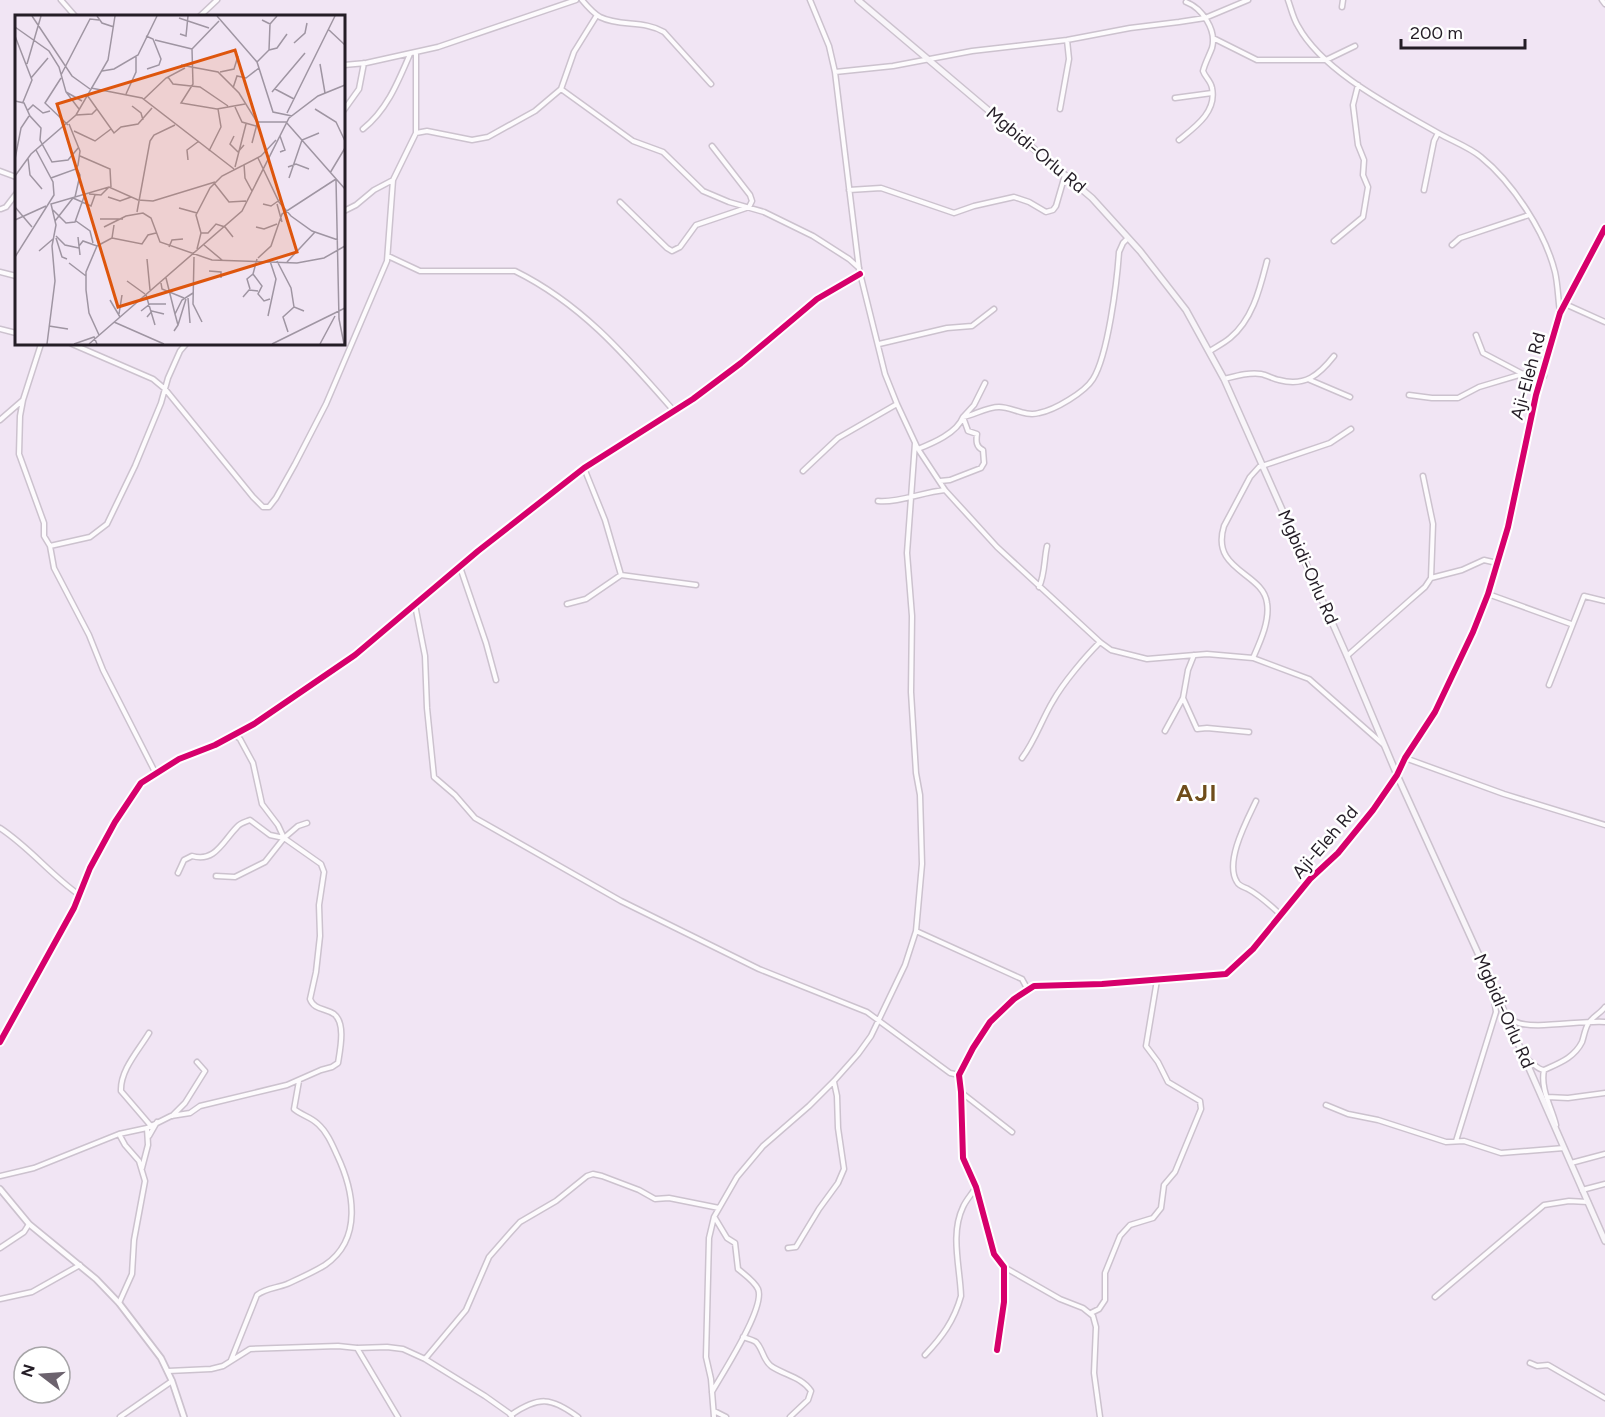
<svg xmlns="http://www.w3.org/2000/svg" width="1605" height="1417" font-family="Figtree,sans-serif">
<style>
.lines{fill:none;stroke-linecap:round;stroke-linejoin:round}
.minor-casing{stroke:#ccc2ce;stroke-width:7}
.tertiary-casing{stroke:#ccc2ce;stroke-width:8}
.secondary-casing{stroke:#ccc2ce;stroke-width:8}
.minor{stroke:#fdfbfd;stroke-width:4}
.tertiary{stroke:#fdfbfd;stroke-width:4.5}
.secondary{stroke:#f8f5f9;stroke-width:5}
.cycleway-casing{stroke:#fff;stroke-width:10}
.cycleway{stroke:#d6006c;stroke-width:6}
.labels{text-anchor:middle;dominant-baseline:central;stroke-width:5;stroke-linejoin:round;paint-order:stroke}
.street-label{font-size:18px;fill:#241d26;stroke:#fff}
.district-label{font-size:24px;font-weight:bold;letter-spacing:1.5px;fill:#6f4d1b;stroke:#fff}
.inset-road{fill:none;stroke:#9f95a2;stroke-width:1.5}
.view{fill:#de560d;fill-opacity:0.15;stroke:#de560d;stroke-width:3}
.inset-edge{fill:none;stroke:#241d26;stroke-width:3}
</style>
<rect width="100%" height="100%" fill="#f1e5f4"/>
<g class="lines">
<defs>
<path id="minor" d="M 61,0 L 75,16
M 582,0 C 587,6 593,13 600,17 C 620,27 644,20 664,32 L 711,84
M 810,0 L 829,46 L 835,72 L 859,269 L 885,374 L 897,404 L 918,449 L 945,490 L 997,547 L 1100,642 L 1111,650 L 1147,659 L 1207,654 L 1253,658 L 1309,679 L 1384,745
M 1288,0 C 1291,8 1293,18 1298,26 C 1323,72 1393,107 1438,133 C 1452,141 1469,147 1481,157 C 1513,183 1545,232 1555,272 C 1558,285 1558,299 1560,312
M 1602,0 L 1605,4
M 1342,7 L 1343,0
M 200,16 L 217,0
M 1213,38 L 1257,60 L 1326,60 L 1355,46
M 344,65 L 366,63 L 438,47 L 576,0
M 835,72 L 893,66 L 972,51 L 1067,40 L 1130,28 L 1179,22 L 1205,18 L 1248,0
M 561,89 L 633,141 L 663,152 L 703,191 L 729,202 L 764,212 L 813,236 L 849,259 L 859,268
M 1175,98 L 1212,93
M 1060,109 L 1069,59 L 1067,40
M 344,110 L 359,89 L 364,63
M 363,129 C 387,110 398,82 410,54
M 416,133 L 427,131 L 472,140 L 488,137 L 535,111 L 561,89 L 574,52 L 597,15
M 1179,140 C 1195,127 1217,112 1212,88 C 1211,81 1205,77 1203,71 C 1205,63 1209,56 1212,48 C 1217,30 1202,8 1186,2
M 0,171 L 16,177
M 849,190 L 881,188 L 954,213 L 974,206 L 1014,197 L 1029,202 L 1046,212 L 1053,210 L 1056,206 L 1065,175
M 1424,190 L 1434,141 L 1438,133
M 620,202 L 667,248 L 672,251 L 680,247 L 696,225 L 749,207 L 752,201 L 750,195 L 712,146
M 1,209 L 6,207 L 16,194
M 344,211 L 356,205 L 374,190 L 393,180
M 1334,241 L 1363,217 L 1368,187 L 1363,175 L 1364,160 L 1358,145 L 1353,105 L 1358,85
M 1452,245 L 1460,238 L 1529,215
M 388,256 L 420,271 L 515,271 C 582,304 626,356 674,411
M 0,272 L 16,276
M 1565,304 L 1605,322
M 0,329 L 16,333
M 1476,335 L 1483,353 L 1523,374
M 72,344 L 153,379 L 165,389 L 253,497 L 263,507 L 269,507 L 276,498 L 295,464 L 326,404 L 387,261 L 393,180 L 416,133 L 416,53
M 879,344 L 947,328 L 972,326 L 994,309
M 1210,351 C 1216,347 1224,343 1230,338 C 1253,319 1260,288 1267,261
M 1224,379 C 1236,376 1249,372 1261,374 C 1267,375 1273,379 1279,380 C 1305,387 1319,375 1334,356
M 1310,380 L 1350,397
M 1409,395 L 1432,398 L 1458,398 L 1479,387 L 1526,373 L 1544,376
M 23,400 L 20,416 L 19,454 L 44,523 L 44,536 L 50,546 L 54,568 L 89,635 L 103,670 L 155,772
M 0,420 L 23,400 L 41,344
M 918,449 C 933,443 957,433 963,417 C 974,415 987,407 999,407 C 1012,407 1025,417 1039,413 C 1055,410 1085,392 1093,379 C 1108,355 1117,282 1119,252 L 1123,243 L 1128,238
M 584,468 L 605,520 L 621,575 L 696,585
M 803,471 L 838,438 L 897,404
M 1423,476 L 1433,524 L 1431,578
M 940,481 L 950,480 L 981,468 L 984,463 L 983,450 C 976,447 976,441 977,434 L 968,431 L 963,417 L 974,405 L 985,383
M 878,501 C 898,503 923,492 945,490
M 50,546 L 90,537 L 107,524 L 135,466 L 161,403 L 168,378 L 180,351 L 186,344
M 460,567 L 486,643 L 496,680
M 1039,587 C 1045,575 1044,559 1047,546
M 1488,594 L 1571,624
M 567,604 L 586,599 L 621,575
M 415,605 L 425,656 L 427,708 L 434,777 L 455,795 L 475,818 L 621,901 L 759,969 L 867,1012 L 950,1073 L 959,1075
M 1347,656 L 1409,601 L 1425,587 L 1431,578 L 1462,570 L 1484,560 L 1497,563
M 1253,658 C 1260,642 1270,621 1267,603 C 1263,572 1210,571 1224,526 L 1250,477 L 1259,467 L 1330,443 L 1351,429
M 1549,685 L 1584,596 L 1605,601
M 1183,698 L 1197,729 L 1207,728 L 1249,732
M 1165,731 L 1183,698 L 1188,670 L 1194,655
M 1022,758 C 1035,741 1042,719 1053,701 C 1063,683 1085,657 1100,642
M 1405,758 L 1504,794 L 1605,825
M 1256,801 C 1247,820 1224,862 1237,882 C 1239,886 1244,887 1248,889 C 1261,896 1271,906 1282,916
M 0,828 C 29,847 50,874 78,894
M 178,873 L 184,860 L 192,856 C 215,863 223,841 237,827 C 240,823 245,822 250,820 L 270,835 L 284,838 L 298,826 L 307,823
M 216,876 L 235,877 L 265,862 L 284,838
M 916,931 L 1022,979 L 1028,990
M 1505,1013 C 1508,1015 1512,1020 1516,1022 C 1532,1030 1583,1020 1605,1022
M 149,1033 C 139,1050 120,1070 121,1091 L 151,1126
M 0,1042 L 74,908 L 90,868 L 115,822 L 141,783 L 179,759 L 215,745 L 254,724 L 355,655 L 478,551 L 584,468 L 693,399 L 741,363 L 817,299 L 860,274
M 1525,1058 C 1532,1061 1537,1070 1544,1070 C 1559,1063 1574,1058 1582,1042 C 1584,1036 1585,1029 1588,1024 C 1592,1017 1600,1014 1605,1007
M 1544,1070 C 1540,1089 1552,1108 1556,1125
M 962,1093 L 1012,1132
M 1547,1097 L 1568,1098 L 1605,1093
M 1326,1105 L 1348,1114 L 1378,1120 L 1446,1142 L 1464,1141 L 1501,1153 L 1564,1148
M 172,1116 L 185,1103 L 205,1071 L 197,1062
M 149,1136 L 157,1122
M 1456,1141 L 1496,1012 L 1493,991
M 1571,1163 L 1605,1154
M 142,1168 L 148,1145 L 147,1128
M 0,1176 L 34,1168 L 119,1134 L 147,1128 L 171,1116 L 190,1113 L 200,1106 L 287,1085 L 321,1070 L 332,1067 L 338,1063 C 340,1050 346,1023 334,1014 C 325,1008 314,1010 310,999 L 316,972 L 320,936 L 319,905 L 324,872 L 321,864 L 284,838 L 278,825 L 262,804 L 253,763 L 240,739 L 235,735
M 1582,1190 L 1605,1184
M 0,1248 L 24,1232 L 29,1224
M 788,1248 L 796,1247 L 819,1209 L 838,1183 L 844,1169 L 838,1128 L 837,1096 L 834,1082
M 1004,1267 L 1060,1299 L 1083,1308 L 1093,1316 L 1096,1327 L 1094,1373 L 1100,1417
M 1435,1297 L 1544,1205 L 1569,1201 L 1588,1202
M 0,1299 L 32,1292 L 80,1265
M 119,1303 L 132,1274 L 134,1240 L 145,1181 L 139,1161 L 125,1145 L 119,1134
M 1091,1313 L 1099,1309 L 1105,1300 L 1105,1273 L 1120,1236 L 1130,1225 L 1153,1218 L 1161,1208 L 1164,1185 L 1175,1172 L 1201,1109 L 1200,1101 L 1168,1082 L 1158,1062 L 1146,1046 L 1157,980
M 743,1337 C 746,1338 753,1340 756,1342 C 763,1349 763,1360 771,1366 C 784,1375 802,1377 811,1391 L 808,1400 L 790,1417
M 357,1348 L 398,1417
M 997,1350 L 1004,1302 L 1004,1267 L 994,1254 L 976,1187 L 963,1158 L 961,1092 L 959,1075 L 973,1048 L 990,1022 L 1014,999 L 1034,986 L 1102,984 L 1226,974 L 1253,949 L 1310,879 L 1338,853 L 1373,810 L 1397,775 L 1405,758 L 1435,712 L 1473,632 L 1488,594 L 1508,527 L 1536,395 L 1560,313 L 1605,228
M 925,1355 C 942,1337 954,1321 961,1296 C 960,1267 950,1234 963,1207 C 966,1200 972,1194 976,1187
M 425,1359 L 466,1310 L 489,1257 L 510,1233 L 520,1222 L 556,1201 L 587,1176 L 593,1174 L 602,1176 L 639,1190 L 655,1199 L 669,1198 L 719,1208
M 231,1360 L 257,1295 C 266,1288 277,1288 287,1284 C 300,1278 314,1272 325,1265 C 363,1239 354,1191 337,1155 C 332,1144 327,1132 318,1124 C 311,1117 301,1115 294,1109 L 299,1081
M 1530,1363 L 1537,1366 L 1548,1365 L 1605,1398
M 168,1371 L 211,1369 L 223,1366 L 250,1349 L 338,1346 L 357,1348 L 387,1347 L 403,1349 L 425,1359 L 485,1396 L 509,1413 L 512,1417
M 712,1392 C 722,1374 766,1307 758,1289 C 754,1281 745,1275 738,1269 L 735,1243 L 727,1238 L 715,1218
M 714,1411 L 726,1417
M 511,1415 C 539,1396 551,1397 578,1417
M 120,1417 L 172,1381
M 714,1417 L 711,1379 L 706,1357 L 709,1238 L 714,1217 L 737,1177 L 763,1146 L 809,1106 L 834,1081 L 858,1054 L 871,1036 L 905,965 L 916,931 L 922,864 L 920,795 L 916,773 L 911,692 L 912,616 L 907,553 L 915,443"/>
<path id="tertiary" d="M 0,1189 L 29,1224 L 96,1279 L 119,1303 L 161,1358 L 172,1381 L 184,1417"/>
<path id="secondary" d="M 858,0 L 1092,198 L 1140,251 L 1186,310 L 1224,379 L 1347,656 L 1397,775 L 1492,984 L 1605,1241"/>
</defs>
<use href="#minor" class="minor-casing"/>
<use href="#tertiary" class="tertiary-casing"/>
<use href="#secondary" class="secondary-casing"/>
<use href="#minor" class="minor"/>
<use href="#tertiary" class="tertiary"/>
<use href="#secondary" class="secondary"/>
<defs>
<path id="cycleway" d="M 0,1042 L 74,908 L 90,868 L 115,822 L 141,783 L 179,759 L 215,745 L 254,724 L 355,655 L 478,551 L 584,468 L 693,399 L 741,363 L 817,299 L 860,274
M 997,1350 L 1004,1302 L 1004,1267 L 994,1254 L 976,1187 L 963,1158 L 961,1092 L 959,1075 L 973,1048 L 990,1022 L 1014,999 L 1034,986 L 1102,984 L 1226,974 L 1253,949 L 1310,879 L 1338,853 L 1373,810 L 1397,775 L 1405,758 L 1435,712 L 1473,632 L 1488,594 L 1508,527 L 1536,395 L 1560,313 L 1605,228"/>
</defs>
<use href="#cycleway" class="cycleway-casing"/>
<use href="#cycleway" class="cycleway"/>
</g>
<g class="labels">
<g class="street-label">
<text transform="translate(1036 150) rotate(40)">Mgbidi-Orlu Rd</text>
<text transform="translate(1528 376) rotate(-75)">Aji-Eleh Rd</text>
<text transform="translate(1308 567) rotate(66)">Mgbidi-Orlu Rd</text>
<text transform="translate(1325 842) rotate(-49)">Aji-Eleh Rd</text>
<text transform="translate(1504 1011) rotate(66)">Mgbidi-Orlu Rd</text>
</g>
<g class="district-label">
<text x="1197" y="792">AJI</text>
</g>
</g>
<g transform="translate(15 15)">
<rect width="330" height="330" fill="#f1e5f4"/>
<path class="inset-road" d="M 17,1 L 57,61 L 75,74M 82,1 L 87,8 L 99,12M 202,1 L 242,47 L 258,97 L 277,101M 164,3 L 194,13M 247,5 L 255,9 L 262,1M 204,6 L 177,34 L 178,69 L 166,88 L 202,94 L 230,89M 0,12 L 34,36 L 44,52 L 51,77 L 64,94M 314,15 L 330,30M 165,19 L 171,21 L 173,1M 0,21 L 17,65 L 8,87M 131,21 L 138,24 L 146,44 L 144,50 L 132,54M 140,25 L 177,34M 279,28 L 290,18 L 292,8M 254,35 L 262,33 L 272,19M 242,47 L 254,35 L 255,9M 12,49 L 26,1M 305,49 L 310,78M 166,50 L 203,57 L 224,78 L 242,107 L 271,107 L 330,174M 87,56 L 99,54 L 123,40 L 142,1M 205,57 L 219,54 L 223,41M 46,60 L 75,4 L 84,5M 153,62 L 158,69 L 185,72 L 213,91M 16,63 L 33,43M 46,63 L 30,88 L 53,110M 76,73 L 127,83 L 219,154M 218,73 L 222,61 L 231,63 L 244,53M 260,74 L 279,84M 51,77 L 67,86M 257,77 L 290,38M 111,79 L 121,57 L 121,42M 72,80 L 99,118 L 106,112 L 123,109 L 137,93M 129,84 L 151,63 L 170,53M 0,86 L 9,88 L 15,101 L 26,113 L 25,125 L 37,147 L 53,145 L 64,132M 117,91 L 126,98 L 128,105M 220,92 L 227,107 L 241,111M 300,94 L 321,107 L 330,126M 13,95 L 18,90 L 28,98 L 35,96M 272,98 L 320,1M 61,100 L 77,99 L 82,94M 59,116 L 80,126 L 96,114M 219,121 L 215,129 L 223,137 L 229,130M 237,128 L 242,109M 194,136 L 206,112 L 203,94M 265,137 L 270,135 L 265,121M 65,141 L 95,154 L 96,172M 13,143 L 15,160 L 27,174M 243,143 L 264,187 L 276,201 L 297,216 L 323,225M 0,144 L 6,113 L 14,101M 173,145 L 172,135 L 184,126M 229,149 L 230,163 L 237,176M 220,152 L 231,109M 273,152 L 281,149 L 294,154M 315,158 L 330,133M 0,161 L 16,139 L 61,100 L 93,45 L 100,1M 36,163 L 61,154 L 63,150 L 65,136 L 54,109M 274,163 L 287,125 L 304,118M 321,165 L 324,304 L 329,329M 199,168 L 214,187 L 231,186M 74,179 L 86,180 L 94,172M 60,182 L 65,160 L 62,154M 93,182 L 105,186 L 116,182M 248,189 L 256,191 L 266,184M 262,189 L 267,207M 0,192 L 17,212M 164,193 L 182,198M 38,195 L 51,208 L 60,207 L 70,179M 122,197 L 135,126 L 139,120 L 160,110M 85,204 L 108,204M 0,205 L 31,191M 40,206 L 58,183 L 76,191 L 80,180M 61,206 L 75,216 L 78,228M 89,212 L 111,201 L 128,198 L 136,203 L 145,227 L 197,245 L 282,248 L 309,243 L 330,231M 241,212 L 249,214 L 262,209M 186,218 L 193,218 L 201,209 L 210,212 L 218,222M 41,221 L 50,230 L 64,233M 63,222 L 65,240M 41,223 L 47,242 L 52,244M 97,223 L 127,229 L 133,220 L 141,218M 189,230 L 207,245M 64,231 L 68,226 L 82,231 L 71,257 L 71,275 L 74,298 L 84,320M 82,231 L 97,223 L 99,210M 154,232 L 157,225 L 168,224M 182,234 L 186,218 L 181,200 L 195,173 L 207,161 L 246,141 L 261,125M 24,236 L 38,224M 0,242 L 39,180 L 38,167 L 21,135M 179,242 L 178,289 L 187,307M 243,243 L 256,231 L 267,199 L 321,164M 132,244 L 135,275M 242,244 L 238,259 L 247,271 L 243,279 L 249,286 L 255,284M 262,246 L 276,273 L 279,292 L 289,296M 272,247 L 300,217M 54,248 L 71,261M 194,256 L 206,257 L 206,263M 151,263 L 160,299M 112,266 L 130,279M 146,268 L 147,274 L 169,283M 235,274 L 232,264 L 238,259M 131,280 L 140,310M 228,282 L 234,275 L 243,276M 173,283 L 175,308M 95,285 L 105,302M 126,296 L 135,289 L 151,289M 104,299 L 107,280M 253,301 L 261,264 L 255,246M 132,302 L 137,296 L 149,299M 99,307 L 149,329M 163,310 L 171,284M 34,311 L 53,314M 159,316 L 163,310 L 160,299 L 167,285 L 178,278M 273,317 L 268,302 L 279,292M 32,329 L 40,266 L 37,231 L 41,210 L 36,189 L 94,172 L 123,185 L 138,186 L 200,167M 59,329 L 79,322 L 82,329M 74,329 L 227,196 L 274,103 L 303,81 L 330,70M 257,329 L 330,293M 305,329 L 320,301"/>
<path class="view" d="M 220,35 L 282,237 L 103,292 L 42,89 Z"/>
<rect width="330" height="330" class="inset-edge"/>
</g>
<g transform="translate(42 1375) rotate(287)"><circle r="28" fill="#ffffff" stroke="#a7a5a8" stroke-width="1.5"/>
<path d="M0-4.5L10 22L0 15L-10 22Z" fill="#6c636e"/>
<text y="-9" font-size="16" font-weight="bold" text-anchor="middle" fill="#241d26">N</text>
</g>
<path d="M1401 39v9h124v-9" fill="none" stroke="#241d26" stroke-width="3"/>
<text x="1410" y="39" font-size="18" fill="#241d26" stroke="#ffffff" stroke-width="4.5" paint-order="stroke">200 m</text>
</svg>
